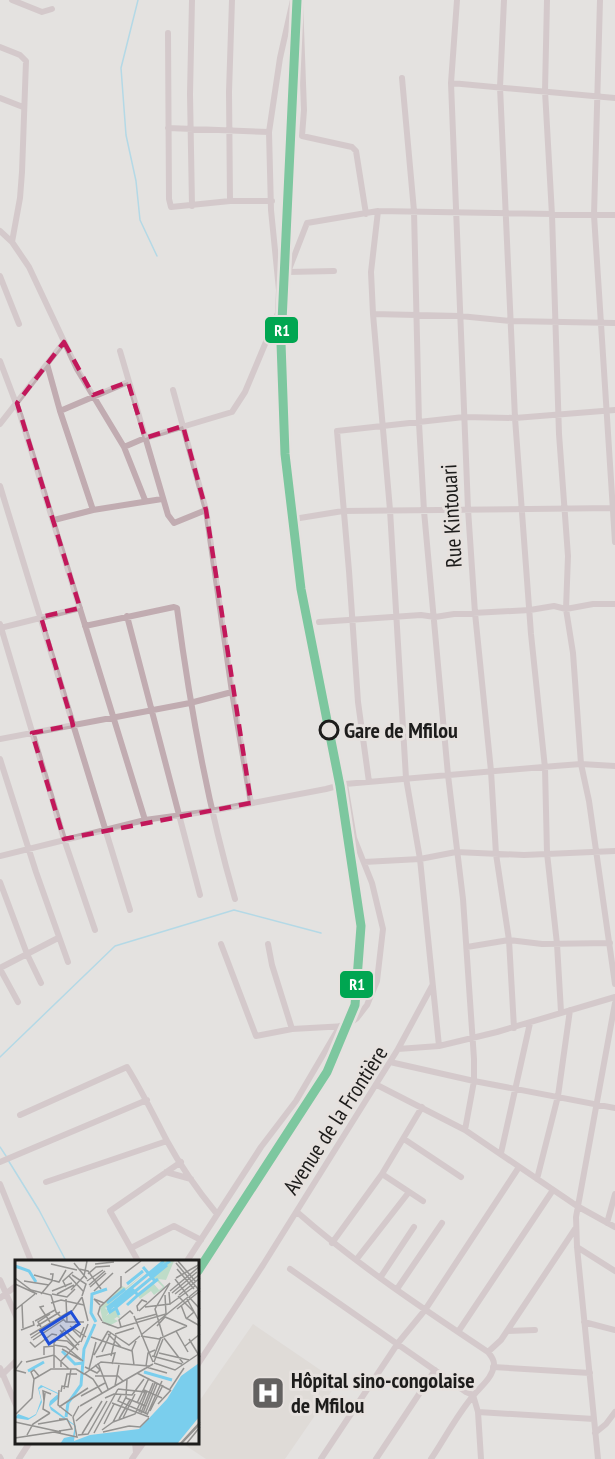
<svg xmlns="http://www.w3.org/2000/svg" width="615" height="1459" font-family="'PT Sans Narrow',sans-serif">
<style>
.built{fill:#d9d2cd}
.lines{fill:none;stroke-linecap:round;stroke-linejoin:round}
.stream{stroke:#7aceed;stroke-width:1.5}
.minor{stroke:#c1acb1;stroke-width:6}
.rail-1-casing{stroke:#e6e1de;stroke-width:14}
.rail-1{stroke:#00a651;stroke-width:9}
.marked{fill:none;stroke:#c2185b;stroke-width:4.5;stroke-dasharray:12 8;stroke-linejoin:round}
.stop-dot{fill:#e6e1de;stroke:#1d1c1b;stroke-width:3}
.labels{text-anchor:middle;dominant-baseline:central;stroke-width:6;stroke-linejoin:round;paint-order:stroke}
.street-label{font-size:22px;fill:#1d1c1b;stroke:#e6e1de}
.stop-label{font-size:22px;font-weight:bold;fill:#1d1c1b;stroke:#e6e1de;text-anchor:start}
.poi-label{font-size:22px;font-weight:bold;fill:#1d1c1b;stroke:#e6e1de;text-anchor:start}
.inset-river{fill:none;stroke:#7aceed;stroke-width:3}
.inset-road{fill:none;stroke:#949391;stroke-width:1.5}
.view{fill:#1d4ed8;fill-opacity:0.15;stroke:#1d4ed8;stroke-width:3}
.inset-edge{fill:none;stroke:#1d1c1b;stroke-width:3}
.line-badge{stroke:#e6e1de;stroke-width:2}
.badge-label{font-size:16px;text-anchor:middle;font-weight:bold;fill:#fff}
</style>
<rect width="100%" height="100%" fill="#e4e2e0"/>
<path class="built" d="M 253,1324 L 338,1382 L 285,1459 L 206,1459 L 182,1443 L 198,1442 L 198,1403 Z"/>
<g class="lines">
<path class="stream" d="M 138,0 L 121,68 L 126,135 L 136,181 L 140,220 L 157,256
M 0,1057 L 115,946 L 234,910 L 321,933
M 0,1147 L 6,1156
M 8,1160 L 39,1210 L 66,1261"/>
<path class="minor" d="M 12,0 L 42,12 L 52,9
M 300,0 L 304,110 L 302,136 L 352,147 L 356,151 L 366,214
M 457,0 L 451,83 L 468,509 L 475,613 L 491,771 L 496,854 L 509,940 L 514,1028
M 504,0 L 500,87 L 515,418 L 531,634 L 545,768 L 547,853 L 557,944 L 561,1012
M 547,0 L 545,91 L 552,215 L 559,434 L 568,556 L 566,609 L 573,653 L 581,764 L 589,801 L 615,984
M 600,0 L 594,215 L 615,542
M 168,33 L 169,199 L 171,207 L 230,201 L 272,201
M 0,47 L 20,55 L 26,61 L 22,172 L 20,198 L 12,242
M 402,78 L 414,211 L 419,423 L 424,511 L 448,775 L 463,899 L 474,1059 L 474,1081 L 465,1130
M 451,83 L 615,98
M 0,98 L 23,107
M 168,128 L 269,132
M 230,201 L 229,92 L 232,0
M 192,206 L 190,94 L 192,0
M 378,211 L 371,272 L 373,314 L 390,510 L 406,778 L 420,859 L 439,1046
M 0,231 L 12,242 L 29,267 L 77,369 L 124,447 L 145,500
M 334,271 L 288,272 L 307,223 L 378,211 L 615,215
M 0,276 L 19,324
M 373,314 L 460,316 L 511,321 L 615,323
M 120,351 L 168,515 L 174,523 L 206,510
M 0,361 L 20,414 L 145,820
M 47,364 L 60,411 L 93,510
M 173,390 L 206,510 L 232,692 L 251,803
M 60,411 L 128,382
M 0,424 L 64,342
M 124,447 L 145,438 L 232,412 L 245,392 L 278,313 L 279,290 L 271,210 L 269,132 L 280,58 L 293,0
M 0,486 L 130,910
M 300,518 L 343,511 L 614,508
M 54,520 L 93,510 L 162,499
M 127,616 L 200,895
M 319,622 L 421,615 L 435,617 L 454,614 L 530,610 L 554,606 L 566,609 L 593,604 L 615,604
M 0,624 L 64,839 L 95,930
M 85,626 L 174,607 L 177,608 C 190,707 207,803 235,899
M 0,628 L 80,608
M 0,739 L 190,703 L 232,692
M 0,759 L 36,872 L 68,962
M 369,782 L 358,702 L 349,571 L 337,431 L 464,417 L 515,418 L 615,410
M 0,856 L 145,820 L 211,811 L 326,789 L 345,784 L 555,766 L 581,764 L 615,766
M 364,862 L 420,859 L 456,852 L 524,855 L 615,851
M 0,882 L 27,954 L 41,983
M 221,944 L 256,1036 L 292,1029 L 346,1026 L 357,1018 L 367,1005 L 377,981 L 383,929 L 372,883 L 354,838 L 345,784
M 268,944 L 272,965 L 292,1029
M 467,947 L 509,940 L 542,944 L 610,943
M 0,968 L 58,938
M 0,969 L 18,1002
M 398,1049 L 432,986
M 390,1062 L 474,1081 L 615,1108
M 377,1085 L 465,1130 L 577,1206 L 615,1227
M 20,1115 L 127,1067 C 142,1091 154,1116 167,1141 C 181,1167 199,1192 217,1214
M 404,1139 L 461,1177
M 501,1153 L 530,1023
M 0,1162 L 147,1100
M 166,1172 L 191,1179
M 382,1174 L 423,1201
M 537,1179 L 558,1096 L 570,1010
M 46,1182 L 167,1141
M 0,1184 L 31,1261
M 297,1212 C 356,1264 422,1308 488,1352 C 491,1356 494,1359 494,1364 C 493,1378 481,1386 473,1396 C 457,1415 445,1438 431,1459
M 607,1223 L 615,1194
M 332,1243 L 382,1174 L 422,1107
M 577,1247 L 615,1271
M 131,1248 L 174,1226 L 201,1240
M 356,1260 L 409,1192
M 138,1261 L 110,1211 L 181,1162
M 187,1261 L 261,1147 L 296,1101 L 340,1026
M 290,1269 L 466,1392 L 473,1395 L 478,1412 L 481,1459
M 380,1278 L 414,1227
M 0,1280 L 16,1316
M 397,1289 L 442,1223
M 0,1298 L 16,1286
M 584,1322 L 615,1330
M 507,1331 L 535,1330
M 458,1332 L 553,1190
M 488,1352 L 501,1340 L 575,1229
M 198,1364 L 263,1265 L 398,1049 L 439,1046 L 497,1032 L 615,997
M 493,1367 L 590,1373
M 0,1368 L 16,1405
M 2,1375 L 16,1361
M 478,1412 L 594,1419
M 595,1433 L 606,1424 L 615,1412
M 135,1442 L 136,1453
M 0,1457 L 1,1459
M 19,1459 L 30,1442
M 132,1459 L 144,1442
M 321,1459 L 398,1343 L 425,1310 L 519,1167
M 376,1459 L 435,1370
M 598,1459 L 577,1247 L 576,1217 L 615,1003"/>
<defs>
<path id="rail-1" d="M 198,1271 L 327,1072 L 355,1005 L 361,926 L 340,786 L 301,589 L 285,454 L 281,343 L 297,0"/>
</defs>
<use href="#rail-1" class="rail-1-casing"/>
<use href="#rail-1" class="rail-1"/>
</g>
<path d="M0 0H615V1459H0ZM 64,342 L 93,395 L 128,382 L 145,438 L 183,426 L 206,510 L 251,803 L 64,839 L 32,733 L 73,725 L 41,617 L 80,608 L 17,403 Z" fill="#e4e2e0" fill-opacity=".55" fill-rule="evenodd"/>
<path class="marked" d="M 64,342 L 93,395 L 128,382 L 145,438 L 183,426 L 206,510 L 251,803 L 64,839 L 32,733 L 73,725 L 41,617 L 80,608 L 17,403 Z"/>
<defs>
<symbol id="hospital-square" viewBox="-11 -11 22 22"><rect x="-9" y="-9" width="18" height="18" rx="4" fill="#636160" stroke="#e6e1de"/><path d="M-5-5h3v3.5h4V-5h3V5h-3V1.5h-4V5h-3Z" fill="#fff"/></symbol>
</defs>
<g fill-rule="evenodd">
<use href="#hospital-square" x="249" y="1374" width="38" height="38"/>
</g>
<circle class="stop-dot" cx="329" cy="730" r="9"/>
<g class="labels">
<g class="street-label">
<text transform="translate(451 516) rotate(-93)">Rue Kintouari</text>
<text transform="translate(335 1120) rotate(-57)">Avenue de la Frontière</text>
</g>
<g class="stop-label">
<text x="344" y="730">Gare de Mfilou</text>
</g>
<g class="poi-label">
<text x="291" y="1380">Hôpital sino-congolaise<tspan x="291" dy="25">de Mfilou</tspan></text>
</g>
</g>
<g transform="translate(15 1260)">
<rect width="184" height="184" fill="#e4e2e0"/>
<path d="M 150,1 L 159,1 L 151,20 L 143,19 L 150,27 L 139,35 L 136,31 L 125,39 L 123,36 L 138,23 L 144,30 L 148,27 L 138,17 L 152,5 L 137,16 L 135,14 ZM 131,12 L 90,48 L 94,52 L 91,56 L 100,49 L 104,54 L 113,49 L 104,54 L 105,59 L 102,57 L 99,59 L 103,61 L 94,66 L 88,62 L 85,48 L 107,26 L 111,28 Z" fill="#bedcc8"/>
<path d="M 184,103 L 184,157 L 162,184 L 45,184 L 49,178 L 58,176 L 60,166 L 36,150 L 34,145 L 35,141 L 43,134 L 28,127 L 24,129 L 27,142 L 21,155 L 13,160 L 0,158 L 3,154 L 14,158 L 21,154 L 26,140 L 23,128 L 26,125 L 43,133 L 43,139 L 35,146 L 61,166 L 59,181 L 75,175 L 124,169 L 152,139 L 166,116 Z" fill="#7aceed"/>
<path class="inset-river" d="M 0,6 L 14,11 L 21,22M 128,7 L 140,21M 135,15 L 155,1M 112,24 L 128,11M 123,35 L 143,19M 92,43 L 110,29M 112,45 L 123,35 L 116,28M 92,48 L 149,1M 93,48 L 95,52 L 101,48 L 104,55M 100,48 L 152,5M 94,49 L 118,30M 81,62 L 76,53 L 77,34 L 92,29M 47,91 L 60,104 L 68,103M 13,111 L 29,102M 129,112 L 157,120M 51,157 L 53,143 L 66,125 L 69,89 L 80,64"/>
<path class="inset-road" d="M 163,1 L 181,22M 59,3 L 72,19M 161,3 L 183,29M 36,4 L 62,10M 80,4 L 99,2M 64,9 L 73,11 L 86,29M 162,9 L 179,29M 110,13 L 126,1M 73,14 L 81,7 L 95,6M 19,15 L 44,22 L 51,10M 57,15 L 71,24 L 67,36M 54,16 L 68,31M 0,18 L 16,30 L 36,35 L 41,52 L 51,62 L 69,62M 161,18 L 185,4M 160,19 L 173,36M 9,21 L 34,25M 72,21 L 88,10M 0,24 L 22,34M 74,25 L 90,11M 51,27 L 48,21 L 58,12M 75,27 L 91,13M 185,28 L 174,37 L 185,49M 56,30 L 69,16 L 72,1M 37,31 L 57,23M 79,31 L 98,13M 155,31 L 185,6M 157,33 L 182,12M 26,34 L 37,21 L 38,14 L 35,14M 37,34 L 52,37 L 60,29M 42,34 L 59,25M 160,34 L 185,14M 164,35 L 185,18M 163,36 L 179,52 L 171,59M 67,37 L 73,61M 51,39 L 52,62M 172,39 L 183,59M 36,43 L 46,40 L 69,45M 7,44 L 8,68M 155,44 L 180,26M 85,45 L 79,39 L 89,43M 166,45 L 171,58 L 185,66M 29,46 L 25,47 L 35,62M 130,47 L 155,44 L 154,32M 162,49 L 185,31M 0,50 L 20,34M 123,51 L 122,46 L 127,40 L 132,42M 124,51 L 155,23M 119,56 L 138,102M 120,60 L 142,54M 20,61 L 40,50M 87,61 L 83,54 L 85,47 L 106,27 L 106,16M 87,62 L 103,68 L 151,54 L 150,35M 61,64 L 58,70 L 65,77 L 69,67M 45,65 L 64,85M 22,66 L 45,52M 55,66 L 71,77M 142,66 L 150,57 L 172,66M 26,67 L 23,62 L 35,54M 106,67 L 104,60 L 115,51 L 118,54M 6,70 L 19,65 L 18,61M 45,70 L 63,90M 93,71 L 114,85 L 125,76M 161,71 L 173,92M 93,74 L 106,87M 100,74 L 119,68M 15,75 L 54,52M 126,75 L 173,37M 126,76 L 144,79 L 172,66M 148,76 L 140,49 L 155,23M 76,77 L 117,91M 16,78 L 58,50 L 67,37M 149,78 L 168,103M 174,79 L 185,97M 18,80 L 48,60M 41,80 L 52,81 L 59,87M 15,82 L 20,87 L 37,74 L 42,75M 66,82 L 73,64M 39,85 L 51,87 L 68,101M 170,86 L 185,74M 47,89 L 66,100M 87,92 L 96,72M 144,93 L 174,100M 29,95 L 29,87 L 39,86M 79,95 L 93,71M 96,96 L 101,75M 137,96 L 167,104M 139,96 L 146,77M 81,97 L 100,93 L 97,104M 7,101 L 0,110 L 11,113M 11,102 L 39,95 L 54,109M 139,102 L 148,79M 83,103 L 93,129M 139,103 L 160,110 L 185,93M 119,105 L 117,90 L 121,81M 131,106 L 133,93 L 140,90M 46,107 L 46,101 L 65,81M 70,107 L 82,113 L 85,110 L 80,105M 131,107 L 152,113M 39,108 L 39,83 L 49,70M 74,109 L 81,82M 122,113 L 155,130M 70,114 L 78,119 L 87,133M 80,116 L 103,116 L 108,121M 19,119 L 16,112 L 19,110 L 24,116M 100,126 L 104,105M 49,129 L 52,114 L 62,114M 155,129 L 169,108M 44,130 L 43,145 L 57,156M 129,130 L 147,138M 46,132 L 47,126 L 53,127 L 56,109M 30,133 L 28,149 L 35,153M 106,135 L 103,141 L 133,154M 66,136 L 90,123M 90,138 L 99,134 L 117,135 L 129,119M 111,138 L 131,146M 29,141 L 28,131 L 36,134M 97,143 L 134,157M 122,143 L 134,118M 143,144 L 156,130M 65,146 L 138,104M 44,147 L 73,128M 135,151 L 148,125M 124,152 L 132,131M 126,153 L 138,123M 128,153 L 140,123M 1,154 L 17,138 L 19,119 L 36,109 L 61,109 L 69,114 L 86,102 L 134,106M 130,154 L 142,124M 132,155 L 147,121M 108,158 L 120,134M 44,159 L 52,159 L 57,169 L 44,171M 104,159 L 115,140M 61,161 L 77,147M 0,162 L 46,172M 98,162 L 120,154 L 130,132 L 103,129M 23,164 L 52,159M 89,164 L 99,144M 114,166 L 125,167 L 134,158M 87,170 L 98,162 L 111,137 L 112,119M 88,172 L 114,166M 79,173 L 103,129M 67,174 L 87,141M 12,175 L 18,164 L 35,153M 63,175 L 73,174 L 92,141M 0,178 L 39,172 L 62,177 L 58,157 L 64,146M 167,183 L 185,164M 172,183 L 185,167M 165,184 L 185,162"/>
<path class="view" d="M 56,52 L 64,64 L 34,84 L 26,71 Z"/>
<rect width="184" height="184" class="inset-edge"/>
</g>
<g class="line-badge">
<rect x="264" y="316" width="35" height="28" rx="6" fill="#00a651"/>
<rect x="339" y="970" width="35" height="29" rx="6" fill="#00a651"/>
</g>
<g class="badge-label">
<text x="282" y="336">R1</text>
<text x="357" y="990">R1</text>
</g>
</svg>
